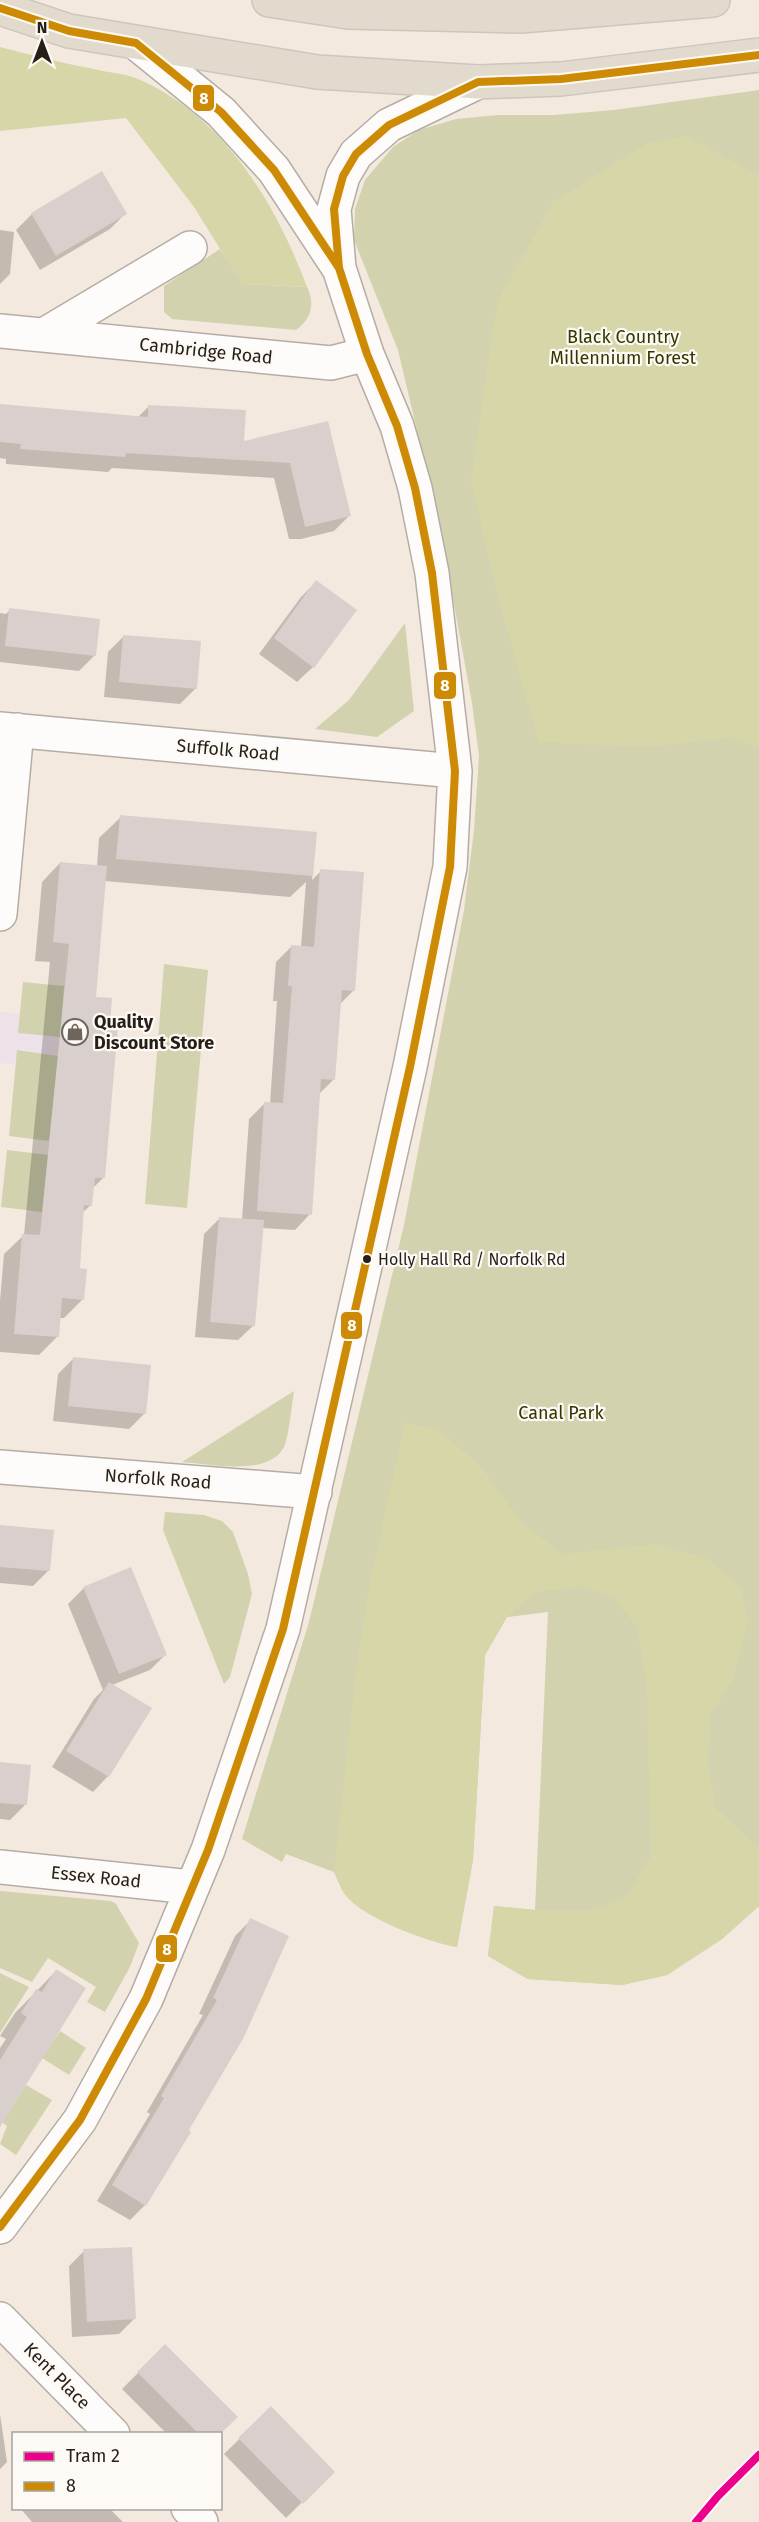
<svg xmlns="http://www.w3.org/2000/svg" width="759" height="2522" font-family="'Fira Sans',sans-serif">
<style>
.commercial{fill:#eee2e9}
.green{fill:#d2d2af}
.forest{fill:#d6d6a9}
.shadow{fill:#0003}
.building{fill:#d9d0cd}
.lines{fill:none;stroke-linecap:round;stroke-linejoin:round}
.minor-casing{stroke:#b5ada5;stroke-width:36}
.highway-casing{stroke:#cbc6c0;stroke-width:36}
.minor{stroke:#fdfcfa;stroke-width:33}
.highway{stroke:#e2dacc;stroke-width:33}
.bus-1-casing{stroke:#fdf9f5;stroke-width:12}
.bus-1{stroke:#cd8b05;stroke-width:8}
.tram-1-casing{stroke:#fdf9f5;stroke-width:12}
.tram-1{stroke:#ec008c;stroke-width:8}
.bus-dot{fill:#261f18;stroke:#fdf9f5;stroke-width:2}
.labels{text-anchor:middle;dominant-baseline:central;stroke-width:4.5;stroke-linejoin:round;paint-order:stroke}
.bus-label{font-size:16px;fill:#261f18;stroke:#fdf9f5;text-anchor:start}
.park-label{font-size:18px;fill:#333800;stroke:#fdf9f5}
.street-label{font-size:18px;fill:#261f18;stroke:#fdf9f5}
.poi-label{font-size:18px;font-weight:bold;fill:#261f18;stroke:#fdf9f5;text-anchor:start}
.line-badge{stroke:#fdf9f5;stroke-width:2}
.badge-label{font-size:16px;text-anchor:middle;font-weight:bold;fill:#fff}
</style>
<rect width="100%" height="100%" fill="#f4e9de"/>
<path class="commercial" d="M 0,1012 L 118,1025 L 114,1074 L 0,1063 Z"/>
<path class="green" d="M 759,90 L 759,1906 L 722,1939 L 667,1975 L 622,1985 L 528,1979 L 488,1956 L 494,1906 L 535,1910 L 548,1612 L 507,1617 L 485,1655 L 473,1860 L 457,1947 C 428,1942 360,1917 344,1893 C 340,1887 337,1878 334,1872 L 286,1854 L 282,1862 L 242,1839 L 309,1622 L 404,1225 L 464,910 L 474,830 L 479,756 L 472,703 L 440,528 L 398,350 L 354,240 L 355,209 L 365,180 L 393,147 L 419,130 L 456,119 L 498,115 L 554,115 L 614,110 Z
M 220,249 L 243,284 L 307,287 C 315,304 312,318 296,330 L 172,319 L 164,312 L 164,286 Z
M 405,623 L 414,711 L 377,737 L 315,729 L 349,700 Z
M 164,964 L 208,970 L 187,1208 L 145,1204 Z
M 23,982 L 64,986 L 60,1037 L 18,1033 Z
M 17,1050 L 58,1056 L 49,1141 L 9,1136 Z
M 7,1150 L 48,1155 L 42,1212 L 1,1207 Z
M 294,1391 C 292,1404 289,1436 284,1447 C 269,1477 209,1464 182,1462 Z
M 165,1512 L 204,1515 L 222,1521 L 233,1532 L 248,1574 L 252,1594 L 230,1677 L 224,1684 L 163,1530 Z
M 0,1891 L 111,1901 L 116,1904 L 139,1943 L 130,1967 L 105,2012 L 87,2002 L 96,1987 L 48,1958 L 32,1982 L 0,1968 Z
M 0,1973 L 29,1987 L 0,2033 Z
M 60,2031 L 86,2048 L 69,2075 L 42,2058 Z
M 26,2085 L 52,2100 L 16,2155 L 0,2144 L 7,2126 L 2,2122 Z"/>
<path class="forest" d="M 0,47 C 31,55 62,63 94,69 C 108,73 125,73 138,79 C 224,116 276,204 307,287 L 242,284 L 194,207 L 126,118 L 0,131 Z
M 685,136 L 759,175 L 759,747 L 730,738 L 647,747 L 539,742 L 499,601 L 471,481 L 493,327 L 499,299 L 553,202 L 648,143 Z
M 405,1423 L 438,1430 L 479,1464 L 522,1523 L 563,1554 L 657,1544 L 708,1559 L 741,1587 L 748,1620 L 733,1678 L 710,1716 L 708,1765 L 716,1808 L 751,1842 L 759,1847 L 759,1906 L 722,1939 L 667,1975 L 622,1985 L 528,1979 L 488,1956 L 494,1906 L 535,1910 L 590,1910 L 626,1898 L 651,1856 L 647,1688 L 637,1627 L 614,1597 L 583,1587 L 536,1592 L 507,1617 L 485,1655 L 473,1860 L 457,1947 C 428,1942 360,1917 344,1893 C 340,1887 337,1878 334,1872 L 356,1671 L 371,1577 Z"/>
<path class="shadow" d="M 102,173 L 126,213 L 110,229 L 40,270 L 16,230 L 32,214 Z
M 0,230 L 14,232 L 10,274 L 0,284 Z
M 0,405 L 137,418 L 149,406 L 242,443 L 327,422 L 350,515 L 334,531 L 301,539 L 289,539 L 274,478 L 112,468 L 108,472 L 6,464 L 6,459 L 0,458 Z
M 316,582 L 313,667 L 297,682 L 259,654 L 301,597 Z
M 10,610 L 95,655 L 79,671 L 0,662 L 0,613 L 6,614 Z
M 124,636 L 196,688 L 180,704 L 104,697 L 108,652 Z
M 121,817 L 316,834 L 312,880 L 321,871 L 354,990 L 340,1004 L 334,1079 L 319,1094 L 310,1214 L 295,1230 L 262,1228 L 254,1325 L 238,1340 L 195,1337 L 204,1234 L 220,1218 L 242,1220 L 249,1119 L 265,1103 L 270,1104 L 277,1001 L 273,1001 L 276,962 L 292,946 L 301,947 L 306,882 L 290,897 L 104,881 L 94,998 L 108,1025 L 104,1177 L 92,1189 L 91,1205 L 82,1213 L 78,1270 L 83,1299 L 64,1318 L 59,1318 L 58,1336 L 39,1355 L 0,1352 L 0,1301 L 4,1254 L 24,1235 L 50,962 L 35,961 L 42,882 L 60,863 L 97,867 L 99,838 Z
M 74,1358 L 144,1414 L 129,1429 L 53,1421 L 58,1374 Z
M 0,1527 L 49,1570 L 33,1586 L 0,1583 Z
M 84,1588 L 165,1655 L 150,1670 L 112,1685 L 108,1776 L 93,1792 L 52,1767 L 94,1699 L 103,1690 L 68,1604 Z
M 0,1763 L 26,1804 L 10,1820 L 0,1819 Z
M 251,1920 L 145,2205 L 130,2220 L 97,2201 L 150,2114 L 147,2112 L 203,2015 L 199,2014 L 235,1936 Z
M 56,1971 L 0,2123 L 0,2048 L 6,2039 L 0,2036 L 15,2013 Z
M 84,2251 L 134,2319 L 119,2334 L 72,2337 L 69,2266 Z
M 165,2346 L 235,2417 L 219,2434 L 167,2434 L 122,2389 Z
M 271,2408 L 333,2472 L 286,2518 L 224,2454 Z
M 0,2414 L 7,2462 L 0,2469 Z
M 20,2508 L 109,2508 L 123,2522 L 32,2522 Z"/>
<path class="building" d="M 102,171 L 127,214 L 56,256 L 31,213 Z
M 0,404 L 148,417 L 148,405 L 246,410 L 244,441 L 328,421 L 351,516 L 305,527 L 290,463 L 126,453 L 125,457 L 20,449 L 21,444 L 0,442 Z
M 316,580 L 357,610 L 314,668 L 274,638 Z
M 9,608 L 100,619 L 96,656 L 5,646 Z
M 123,635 L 201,641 L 197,689 L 119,682 Z
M 120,815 L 317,832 L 313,876 L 116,859 Z
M 60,862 L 107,866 L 96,997 L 112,998 L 110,1024 L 118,1025 L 105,1178 L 95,1178 L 92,1206 L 84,1205 L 80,1268 L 87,1269 L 84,1300 L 62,1298 L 59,1337 L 14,1334 L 22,1234 L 40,1235 L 69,944 L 53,942 Z
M 320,869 L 364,872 L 355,991 L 342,990 L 335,1080 L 321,1079 L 312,1215 L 257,1211 L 264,1102 L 283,1103 L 292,986 L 288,986 L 291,945 L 314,947 Z
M 219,1217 L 264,1220 L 255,1326 L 210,1322 Z
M 73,1357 L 151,1365 L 146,1414 L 68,1406 Z
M 0,1525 L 54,1530 L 50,1571 L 0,1567 Z
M 131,1567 L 167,1655 L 119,1674 L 83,1587 Z
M 109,1682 L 152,1708 L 109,1777 L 66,1751 Z
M 0,1762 L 31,1765 L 27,1805 L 0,1803 Z
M 250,1918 L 289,1936 L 244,2037 L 189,2130 L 191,2132 L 146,2206 L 112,2185 L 164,2098 L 161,2096 L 217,2000 L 213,1998 Z
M 56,1969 L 86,1988 L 0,2127 L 0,2060 L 27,2017 L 21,2013 L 36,1989 L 42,1992 Z
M 132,2247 L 136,2319 L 87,2322 L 83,2249 Z
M 165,2344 L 238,2417 L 221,2433 L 198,2433 L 137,2372 Z
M 271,2406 L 335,2472 L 303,2504 L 238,2438 Z"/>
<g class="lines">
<defs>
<path id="minor" d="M 136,43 L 221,112 L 274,170 L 338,267
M 0,331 L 331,363 L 367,354
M 44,335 L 190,248
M 0,729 L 455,771
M 0,914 L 17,730
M 0,1467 L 315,1492
M 0,1867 L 191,1887
M 0,2227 L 80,2120 L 146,1999 L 208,1850 L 283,1629 L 410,1067 L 450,867 L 455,771 L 432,573 L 415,488 L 397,426 L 367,354 L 339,268 L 334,209 L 343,176 L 356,154 L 389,125 L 478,82
M 0,2319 L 113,2434
M 188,2508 L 201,2522"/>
<path id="highway" d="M 269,0 L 348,12 L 521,16 L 713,0
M 0,8 L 69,31 L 317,72 L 478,82 L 561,79 L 759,55"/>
</defs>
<use href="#minor" class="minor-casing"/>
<use href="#highway" class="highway-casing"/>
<use href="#minor" class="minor"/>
<use href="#highway" class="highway"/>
<defs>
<path id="bus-1" d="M 0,8 L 69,31 L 136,43 L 221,112 L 274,170 L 339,268 L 342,277
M 0,2227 L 80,2120 L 146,1999 L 208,1850 L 283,1629 L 410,1067 L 450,867 L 455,771 L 432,573 L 415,488 L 397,426 L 367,354 L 339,268 L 334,209 L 343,176 L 356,154 L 389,125 L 478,82 L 561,79 L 759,55"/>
</defs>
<use href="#bus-1" class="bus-1-casing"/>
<use href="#bus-1" class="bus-1"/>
<defs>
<path id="tram-1" d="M 696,2522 L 718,2496 L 759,2455"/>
</defs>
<use href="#tram-1" class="tram-1-casing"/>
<use href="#tram-1" class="tram-1"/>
</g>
<defs>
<symbol id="shop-ring" viewBox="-11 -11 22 22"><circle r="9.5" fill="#fdf9f5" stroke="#6e665d" stroke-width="1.5"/><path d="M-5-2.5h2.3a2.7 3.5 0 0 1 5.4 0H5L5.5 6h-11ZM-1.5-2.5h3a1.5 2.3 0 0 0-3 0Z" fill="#6e665d"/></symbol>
</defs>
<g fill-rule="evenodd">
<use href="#shop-ring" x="60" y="1017" width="30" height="30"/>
</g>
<circle class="bus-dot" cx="367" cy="1259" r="5"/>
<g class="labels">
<g class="bus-label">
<text x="378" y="1259">Holly Hall Rd / Norfolk Rd</text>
</g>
<g class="park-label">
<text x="623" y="337">Black Country<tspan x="623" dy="21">Millennium Forest</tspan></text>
<text x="561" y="1413">Canal Park</text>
</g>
<g class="street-label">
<text transform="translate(206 351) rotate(6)">Cambridge Road</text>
<text transform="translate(228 750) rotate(5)">Suffolk Road</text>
<text transform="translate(158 1479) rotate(4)">Norfolk Road</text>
<text transform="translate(96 1877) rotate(6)">Essex Road</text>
<text transform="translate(57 2376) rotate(45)">Kent Place</text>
</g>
<g class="poi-label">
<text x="94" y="1022">Quality<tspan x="94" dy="21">Discount Store</tspan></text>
</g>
</g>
<g class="line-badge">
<rect x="192" y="84" width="23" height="28" rx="6" fill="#cd8b05"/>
<rect x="433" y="671" width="24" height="29" rx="6" fill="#cd8b05"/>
<rect x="340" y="1311" width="23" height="29" rx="6" fill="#cd8b05"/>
<rect x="155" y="1934" width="23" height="29" rx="6" fill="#cd8b05"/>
</g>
<g class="badge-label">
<text x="204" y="104">8</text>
<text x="445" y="691">8</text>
<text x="352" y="1331">8</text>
<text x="167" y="1955">8</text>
</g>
<rect x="12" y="2432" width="210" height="78" fill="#fdf9f5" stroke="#a7a29d" stroke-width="1.5"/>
<rect x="24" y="2452" width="30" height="9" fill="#ec008c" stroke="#a7a29d" stroke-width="1.5"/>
<text x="66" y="2462" font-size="18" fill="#261f18">Tram 2</text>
<rect x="24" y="2482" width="30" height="9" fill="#cd8b05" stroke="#a7a29d" stroke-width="1.5"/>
<text x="66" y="2492" font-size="18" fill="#261f18">8</text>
<g transform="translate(42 42)" stroke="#fdf9f5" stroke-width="4.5" paint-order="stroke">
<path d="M0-4.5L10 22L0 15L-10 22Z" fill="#261f18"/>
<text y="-9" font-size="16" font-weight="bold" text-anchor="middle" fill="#261f18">N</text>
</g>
</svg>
